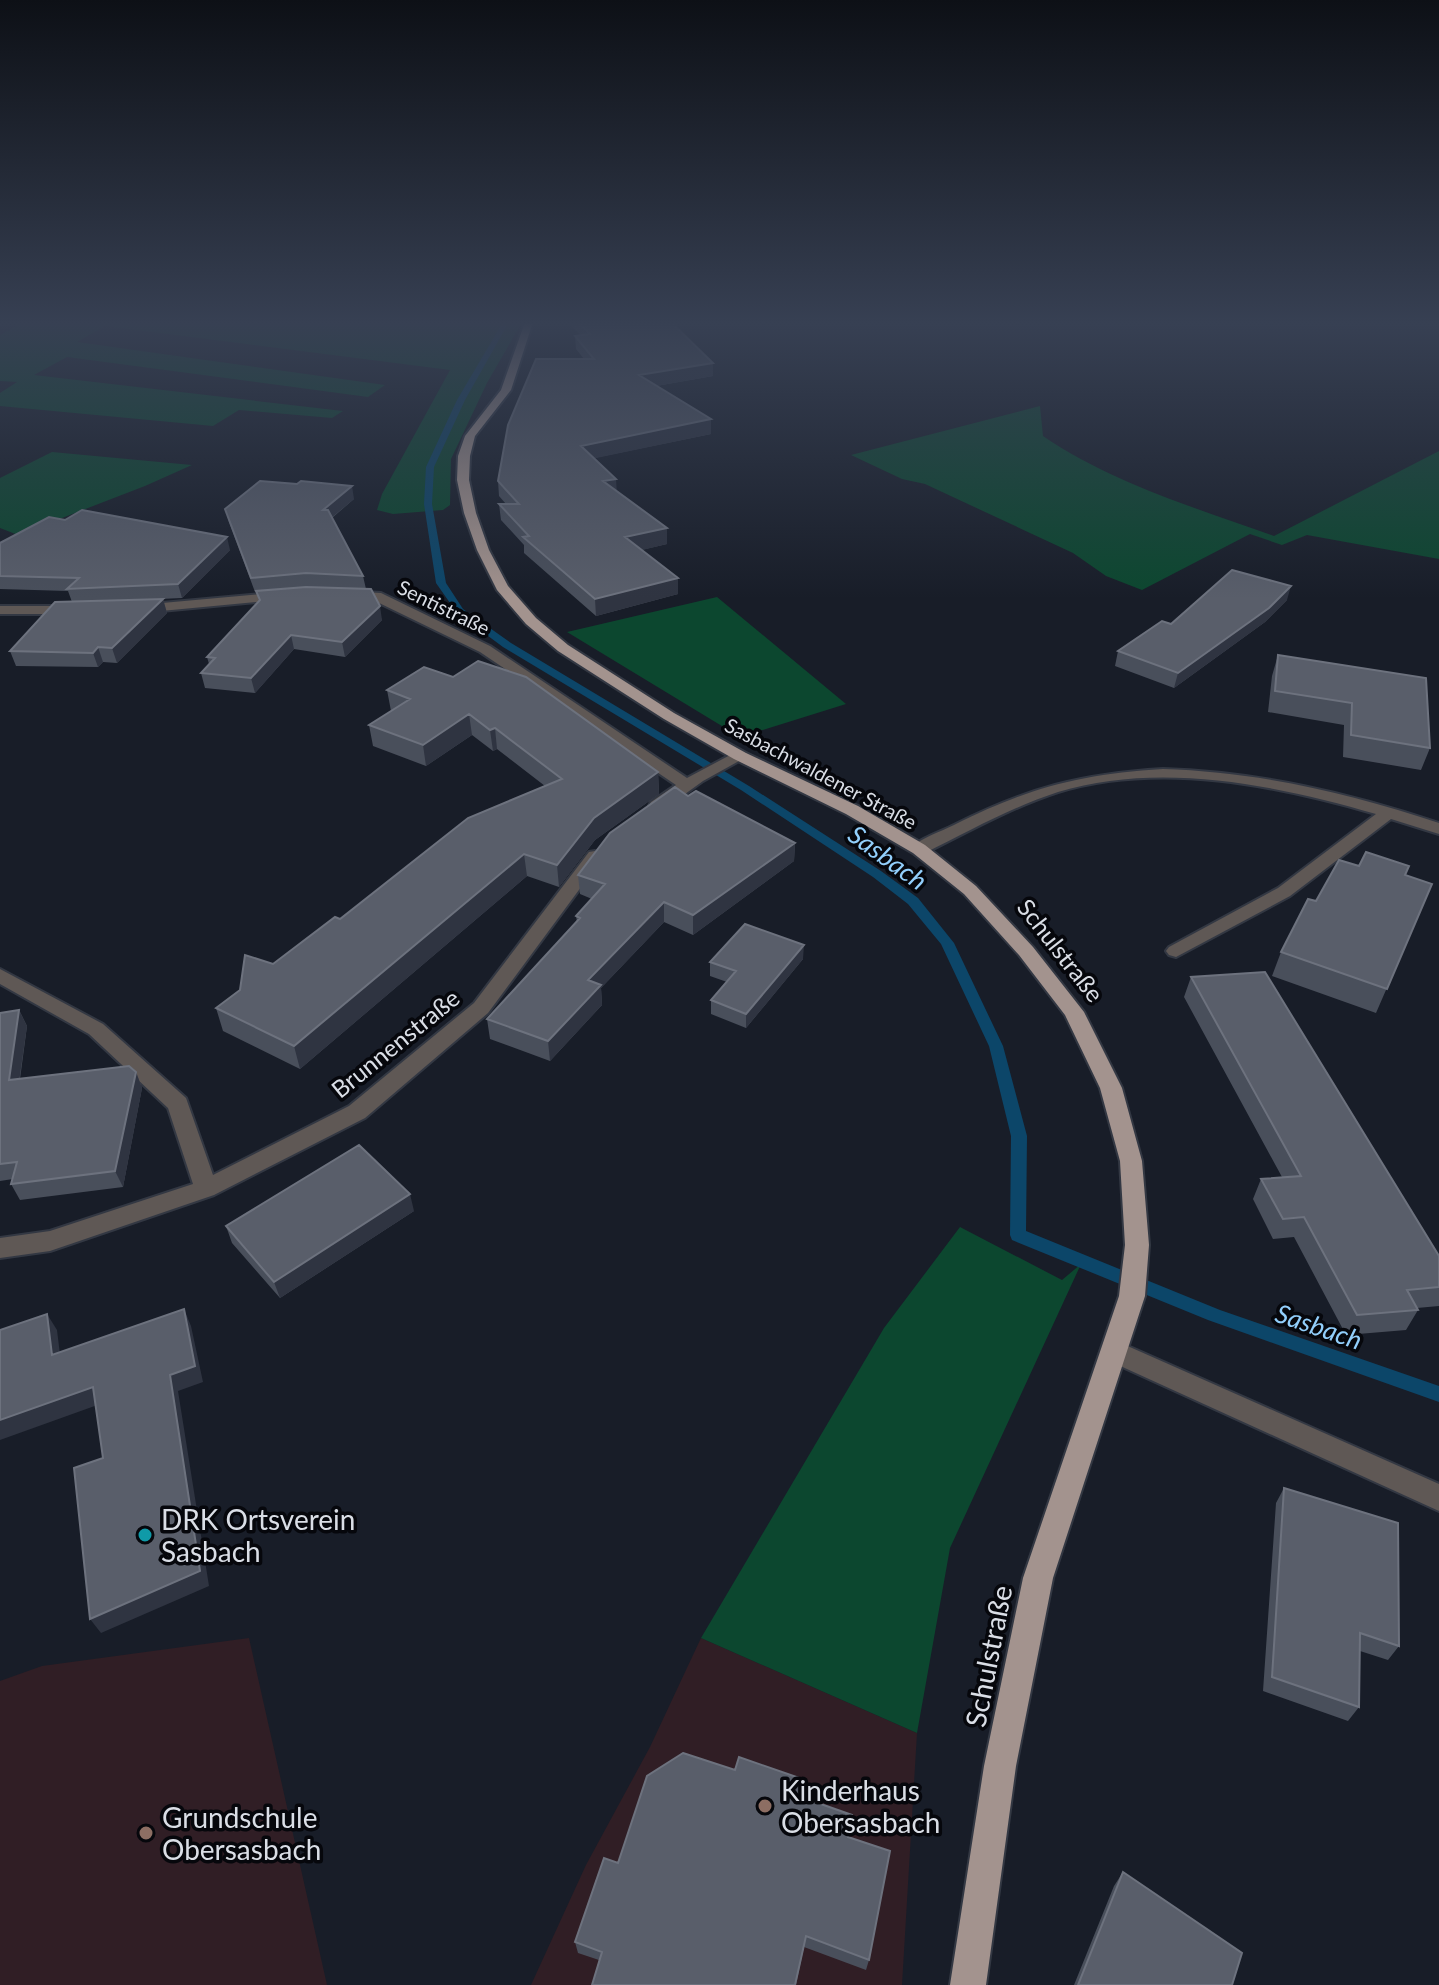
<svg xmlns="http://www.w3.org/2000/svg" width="1439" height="1985" font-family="Lato,sans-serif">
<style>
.education{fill:#301e25}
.green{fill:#0c472f}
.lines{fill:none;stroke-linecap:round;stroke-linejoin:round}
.stream{fill:#0c4669;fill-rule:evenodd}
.minor-casing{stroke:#333843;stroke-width:4}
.major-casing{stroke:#333843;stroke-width:4}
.minor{fill:#5f5855;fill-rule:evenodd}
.major{fill:#a3938e;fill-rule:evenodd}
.wall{fill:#494f5b}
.shaded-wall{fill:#2f3441}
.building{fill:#595e6a;stroke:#6d727e;stroke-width:2}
.culture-dot{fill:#0f9aa8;stroke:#06070c;stroke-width:3}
.education-dot{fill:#8d6e63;stroke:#06070c;stroke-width:3}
.labels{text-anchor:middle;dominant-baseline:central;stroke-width:7;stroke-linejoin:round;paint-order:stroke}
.far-street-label{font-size:20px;fill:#dadee6;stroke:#06070c}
.street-label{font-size:24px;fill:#dadee6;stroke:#06070c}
.water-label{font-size:26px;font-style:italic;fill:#92cffc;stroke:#06070c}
.near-poi-label{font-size:28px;fill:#dadee6;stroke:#06070c;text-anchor:start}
.near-street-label{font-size:28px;fill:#dadee6;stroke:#06070c}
</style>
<rect width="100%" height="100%" fill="#181d28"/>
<path class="education" d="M 249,1638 L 327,1985 L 0,1985 L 0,1681 L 42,1666 Z
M 701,1638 L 917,1733 L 902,1985 L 531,1985 L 586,1865 L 650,1747 Z"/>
<path class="green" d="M 23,322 L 522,322 L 487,383 L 451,459 L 450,505 L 443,510 L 393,514 L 377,510 L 382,494 L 450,370 L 105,326 L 77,342 L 385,385 L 368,397 L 67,357 L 34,375 L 343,411 L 332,418 L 239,410 L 213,426 L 0,406 L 0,393 L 17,382 L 0,381 L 0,335 Z
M 1040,406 L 1043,436 C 1112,483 1196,508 1274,536 L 1439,451 L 1439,559 L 1307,535 L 1282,545 L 1250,534 L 1142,590 L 1106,576 L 1073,553 L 925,484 L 902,479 L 851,455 Z
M 52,452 L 192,465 L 145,486 L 18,535 L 0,528 L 0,478 Z
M 717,597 L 846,704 L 740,737 L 567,632 Z
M 960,1227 L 1062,1280 L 1081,1264 L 950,1548 L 917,1733 L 701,1638 L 884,1328 Z"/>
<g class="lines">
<path class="stream" d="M 503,322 L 509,322 L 465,400 L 434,467 L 432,504 L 446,583 L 463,609 L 511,643 L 749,786 L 881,871 L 918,898 L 954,943 L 1003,1046 L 1027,1136 L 1026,1231 L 1220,1310 L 1439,1386 L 1439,1402 L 1208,1320 L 1012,1240 L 1010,1235 L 1011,1136 L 989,1046 L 941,944 L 908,904 L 873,877 L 741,790 L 503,647 L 457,613 L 436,583 L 424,504 L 426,467 L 457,400 Z"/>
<defs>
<path id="minor" d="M 347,591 L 381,593 L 490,646 L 687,778 L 734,753 L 746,753 L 748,756 L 703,781 L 663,810 L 651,810 L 649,806 L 651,802 L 676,785 L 480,652 L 373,600 L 342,598 L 342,592 Z
M 283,592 L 288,593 L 288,599 L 140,613 L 133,609 L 140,605 Z
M 0,606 L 72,606 L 79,610 L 72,614 L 0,614 Z
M 1163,769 C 1259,772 1349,793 1439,823 L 1439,834 L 1391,819 L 1290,896 L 1176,957 L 1169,955 L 1166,951 L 1169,947 L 1278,888 L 1376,814 C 1276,785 1160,761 1058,792 C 1012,807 969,831 925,853 L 919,854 L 910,849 C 920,838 940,832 954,825 C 1028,788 1080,774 1163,769 Z
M 595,851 L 604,856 L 488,1013 L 365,1118 L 214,1195 L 50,1251 L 0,1258 L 0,1238 L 50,1231 L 193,1184 L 168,1108 L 89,1034 L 0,984 L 0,969 L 103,1024 L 186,1098 L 213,1175 L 349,1106 L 474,1003 L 589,852 Z
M 1114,1340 L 1439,1484 L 1439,1511 L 1105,1359 L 1101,1351 L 1105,1343 Z"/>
<path id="major" d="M 525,322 L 533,322 L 511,390 L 475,436 L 470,456 L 469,480 L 476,513 L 489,550 L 508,586 L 536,618 L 568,645 L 674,713 L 746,753 L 858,806 L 925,845 L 976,886 L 1033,947 L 1084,1012 L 1122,1088 L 1142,1161 L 1149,1245 L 1145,1296 L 1053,1578 L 1016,1766 L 986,1985 L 950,1985 L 984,1766 L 1023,1578 L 1119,1296 L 1125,1245 L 1120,1161 L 1100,1088 L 1065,1015 L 1019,955 L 964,894 L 913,853 L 846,814 L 734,759 L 664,719 L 558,651 L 526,624 L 497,590 L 477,550 L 464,513 L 457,480 L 458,456 L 465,436 L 501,390 Z"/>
</defs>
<use href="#minor" class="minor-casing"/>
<use href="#major" class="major-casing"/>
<use href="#minor" class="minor"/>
<use href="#major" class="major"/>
</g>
<path class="wall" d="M 568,322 L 671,322 L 713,363 L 713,376 L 656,386 L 711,419 L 711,434 L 594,458 L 617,491 L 667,544 L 641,550 L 678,594 L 596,616 L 524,553 L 524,545 L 501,520 L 499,504 L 506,504 L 499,496 L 498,481 L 584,359 L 576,349 L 575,336 L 580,335 Z
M 354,499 L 332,518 L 363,576 L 366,589 L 382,620 L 345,657 L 294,649 L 255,693 L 205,688 L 201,673 L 209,664 L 207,657 L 259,601 L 257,591 L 255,592 L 229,522 L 225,509 Z
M 0,543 L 230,550 L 182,598 L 138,600 L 163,599 L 167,613 L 117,663 L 103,662 L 98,667 L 16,666 L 10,651 L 72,602 L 68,591 L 0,589 Z
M 1287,600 L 1265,622 L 1174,688 L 1115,666 L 1118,651 L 1171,624 Z
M 1278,655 L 1430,748 L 1421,770 L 1343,757 L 1344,725 L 1268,712 L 1272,676 Z
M 424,667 L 658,772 L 659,794 L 595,840 L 559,887 L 527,876 L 300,1069 L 223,1031 L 216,1008 L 273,964 L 340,919 L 545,786 L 497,749 L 493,751 L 472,735 L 426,766 L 373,746 L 369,725 L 391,711 L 387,690 Z
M 688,796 L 795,843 L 794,861 L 693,935 L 664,922 L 601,988 L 602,1005 L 550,1061 L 490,1039 L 487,1019 L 577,922 L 576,916 L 592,899 L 580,894 L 578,875 Z
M 1359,866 L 1405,875 L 1432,884 L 1376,1013 L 1272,976 L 1281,952 L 1316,901 Z
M 803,959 L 746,1028 L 711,1014 L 711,1000 L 727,982 L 710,976 L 710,962 Z
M 1191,977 L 1439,1256 L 1439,1306 L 1417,1308 L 1418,1310 L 1406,1330 L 1346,1335 L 1294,1237 L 1273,1239 L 1253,1199 L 1261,1179 L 1282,1177 L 1184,997 Z
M 19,1010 L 27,1026 L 20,1079 L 136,1072 L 142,1088 L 123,1187 L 20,1200 L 11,1184 L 13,1179 L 0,1181 L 0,1013 Z
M 414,1211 L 280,1298 L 232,1243 L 226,1226 Z
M 1284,1488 L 1399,1646 L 1388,1660 L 1360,1651 L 1359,1707 L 1348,1721 L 1263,1691 L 1276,1503 Z
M 802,1797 L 848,1837 L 869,1960 L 866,1970 L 804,1947 L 796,1985 L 592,1985 L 599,1960 L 578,1953 L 575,1942 L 618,1863 Z
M 1123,1872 L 1232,1985 L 1074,1985 L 1114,1886 Z"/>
<path class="shaded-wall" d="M 713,363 L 713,376 L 639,389 L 639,375 Z
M 711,419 L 711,434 L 582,461 L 581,446 Z
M 616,479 L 617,494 L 603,481 Z
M 352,486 L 354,499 L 325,523 L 323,510 Z
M 667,528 L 667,544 L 626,554 L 625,537 Z
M 227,537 L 230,550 L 182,598 L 178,584 Z
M 678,578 L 678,594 L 596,616 L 595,599 Z
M 1291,586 L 1287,600 L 1265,622 L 1174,688 L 1178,673 Z
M 163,599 L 167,613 L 117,663 L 112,648 Z
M 380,606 L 382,620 L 345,657 L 342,642 Z
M 291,635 L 294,649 L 255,693 L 251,678 Z
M 98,647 L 103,662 L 98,667 L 93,653 Z
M 469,714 L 472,735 L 426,766 L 423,745 Z
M 495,728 L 497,749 L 493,751 L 490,730 Z
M 658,772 L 659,794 L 595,840 L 559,887 L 557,865 L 594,818 Z
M 795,843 L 794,861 L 693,935 L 693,915 Z
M 524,854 L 527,876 L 300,1069 L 294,1046 Z
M 664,902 L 664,922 L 601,988 L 602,1005 L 550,1061 L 548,1041 L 588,980 Z
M 804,945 L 803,959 L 746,1028 L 746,1014 Z
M 19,1010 L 27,1026 L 17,1096 L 9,1080 Z
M 136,1072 L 142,1088 L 123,1187 L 115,1171 Z
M 410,1194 L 414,1211 L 280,1298 L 274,1282 Z
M 184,1309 L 191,1326 L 203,1382 L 178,1391 L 209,1586 L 101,1633 L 90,1619 L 170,1375 Z
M 47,1314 L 57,1330 L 62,1371 L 52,1355 Z
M 93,1387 L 103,1403 L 0,1440 L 0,1420 Z"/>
<path class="building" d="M 578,322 L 671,322 L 713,363 L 639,375 L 711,419 L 581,446 L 616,479 L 603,481 L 667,528 L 625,537 L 678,578 L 595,599 L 523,537 L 529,536 L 499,504 L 519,504 L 498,481 L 508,425 L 536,359 L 594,359 L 575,336 L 590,334 Z
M 260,481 L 297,484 L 301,481 L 352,486 L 323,510 L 328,510 L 363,576 L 306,573 L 251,578 L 225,509 Z
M 82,510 L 227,537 L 178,584 L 67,589 L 79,578 L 0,576 L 0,543 L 49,517 L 65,520 Z
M 1232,570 L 1291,586 L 1269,608 L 1178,673 L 1118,651 L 1162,621 L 1171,624 Z
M 306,587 L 371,589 L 380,606 L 342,642 L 291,635 L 251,678 L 201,673 L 215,658 L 207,657 L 260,600 L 256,591 Z
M 163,599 L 112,648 L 98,647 L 93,653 L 10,651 L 55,602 Z
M 1278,655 L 1426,678 L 1430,748 L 1351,735 L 1352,703 L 1275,691 Z
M 478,661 L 526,677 L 658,772 L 594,818 L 557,865 L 524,854 L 294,1046 L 216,1008 L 240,990 L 245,955 L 273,964 L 335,917 L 340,919 L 468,818 L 562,779 L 495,728 L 490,730 L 469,714 L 423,745 L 369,725 L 410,699 L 387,690 L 424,667 L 453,677 Z
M 675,787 L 688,796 L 696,791 L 795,843 L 693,915 L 664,902 L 588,980 L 601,985 L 548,1041 L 487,1019 L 580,918 L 576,916 L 605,884 L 578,875 L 610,833 Z
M 1366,852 L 1409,866 L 1405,875 L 1432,884 L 1387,989 L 1281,952 L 1308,899 L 1316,901 L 1339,860 L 1359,866 Z
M 745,924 L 804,945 L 746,1014 L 711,1000 L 736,971 L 710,962 Z
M 1265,972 L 1439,1256 L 1439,1287 L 1407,1290 L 1418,1310 L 1357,1315 L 1304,1217 L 1283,1219 L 1261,1179 L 1301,1176 L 1191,977 Z
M 19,1010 L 9,1080 L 129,1066 L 136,1072 L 115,1171 L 11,1184 L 17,1162 L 0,1164 L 0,1013 Z
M 359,1145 L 410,1194 L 274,1282 L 226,1226 Z
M 184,1309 L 195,1366 L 170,1375 L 200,1571 L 90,1619 L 74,1468 L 103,1458 L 93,1387 L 0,1420 L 0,1330 L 47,1314 L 52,1355 Z
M 1284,1488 L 1398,1523 L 1399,1646 L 1360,1633 L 1359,1707 L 1272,1677 Z
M 683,1753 L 735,1770 L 739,1757 L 805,1780 L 801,1797 L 852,1815 L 848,1837 L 890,1851 L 869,1960 L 806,1936 L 795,1985 L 592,1985 L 602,1952 L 575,1942 L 604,1858 L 618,1863 L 647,1776 Z
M 1123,1872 L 1242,1953 L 1232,1985 L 1078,1985 Z"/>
<linearGradient id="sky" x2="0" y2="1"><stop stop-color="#0d1016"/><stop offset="0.54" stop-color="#374053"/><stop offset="1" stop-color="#374053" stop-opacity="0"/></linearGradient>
<rect width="1439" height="599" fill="url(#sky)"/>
<circle class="culture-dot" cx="145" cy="1535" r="8"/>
<g class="education-dot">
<circle cx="765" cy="1806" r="8"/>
<circle cx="146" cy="1833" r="8"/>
</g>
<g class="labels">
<g class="far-street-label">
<text transform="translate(444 607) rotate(26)">Sentistraße</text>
<text transform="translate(821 773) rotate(28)">Sasbachwaldener Straße</text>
</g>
<g class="street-label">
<text transform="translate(1061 950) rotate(52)">Schulstraße</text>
<text transform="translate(395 1043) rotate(-39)">Brunnenstraße</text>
</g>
<g class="water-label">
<text transform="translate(888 857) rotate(36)">Sasbach</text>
<text transform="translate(1319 1326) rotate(19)">Sasbach</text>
</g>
<g class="near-poi-label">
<text x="161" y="1519">DRK Ortsverein<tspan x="161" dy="32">Sasbach</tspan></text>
<text x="781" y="1790">Kinderhaus<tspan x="781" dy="32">Obersasbach</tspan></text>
<text x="162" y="1817">Grundschule<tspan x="162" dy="32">Obersasbach</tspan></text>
</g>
<g class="near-street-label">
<text transform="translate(988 1656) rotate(-79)">Schulstraße</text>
</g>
</g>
</svg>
